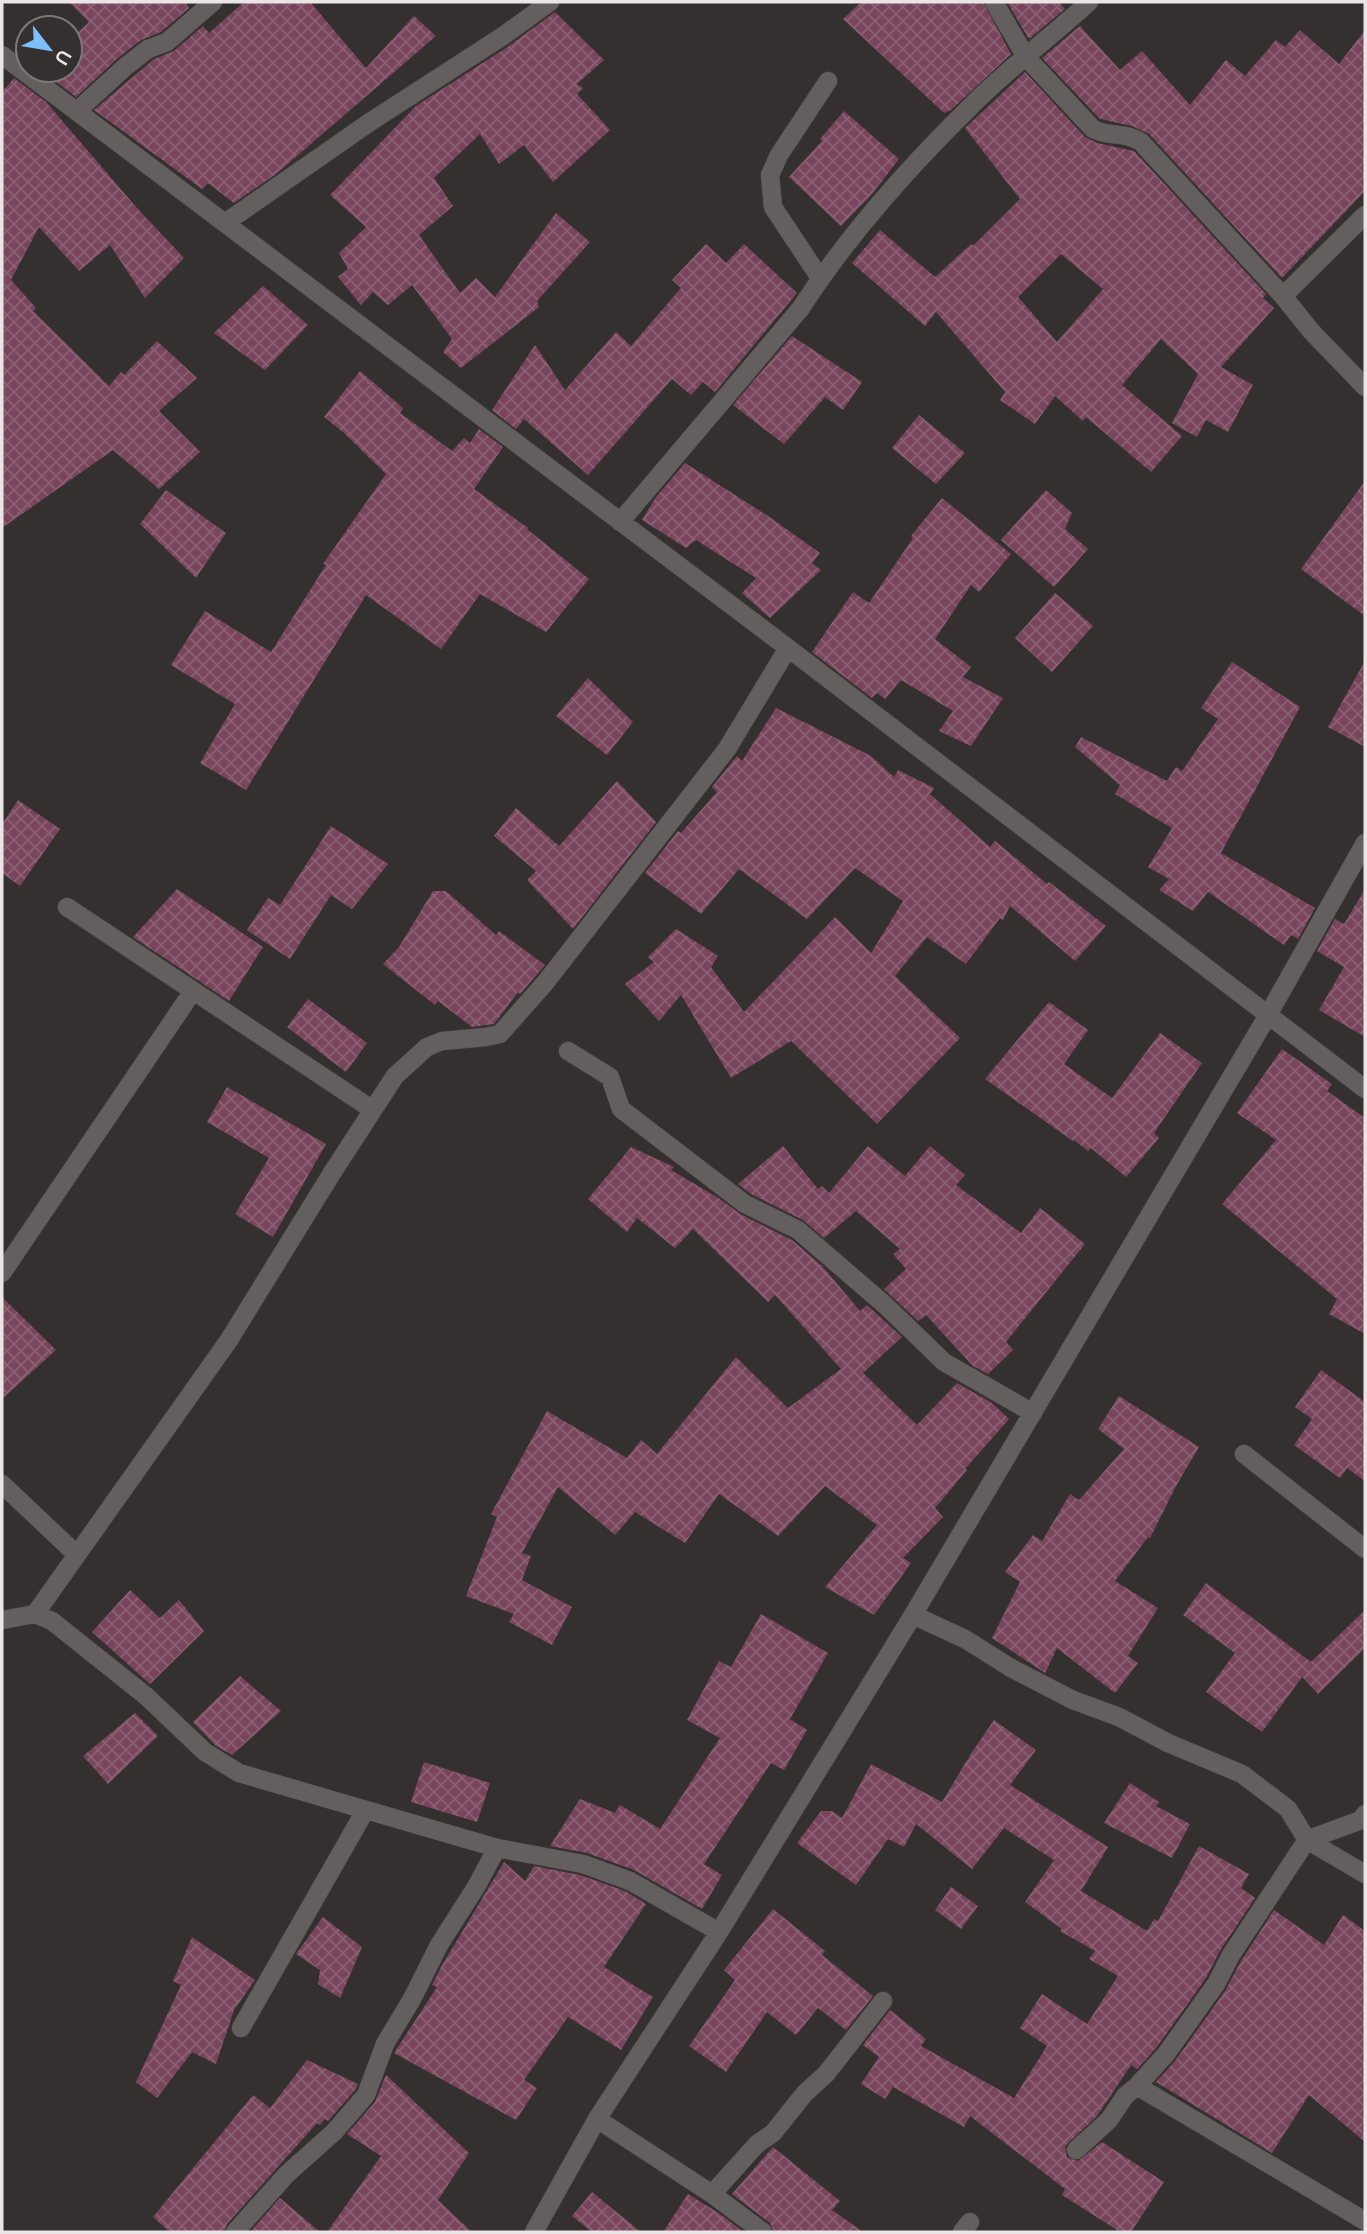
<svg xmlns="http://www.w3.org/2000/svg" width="1367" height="2234" font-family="Cabin,sans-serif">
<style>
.building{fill:url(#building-cross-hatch);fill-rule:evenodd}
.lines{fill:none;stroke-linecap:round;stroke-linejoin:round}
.minor-casing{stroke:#514e4d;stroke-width:19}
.minor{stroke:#645f5f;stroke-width:18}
</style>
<defs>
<pattern id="building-cross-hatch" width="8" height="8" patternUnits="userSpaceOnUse" patternTransform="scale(1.75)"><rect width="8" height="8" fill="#79455c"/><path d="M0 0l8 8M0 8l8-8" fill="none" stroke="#8c6073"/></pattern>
</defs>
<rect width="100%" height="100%" fill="#343030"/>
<path class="building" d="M 69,2 L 185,2 L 189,8 L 161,32 L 141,40 L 118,58 L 76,97 L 41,70 L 70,70 L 70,40 L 89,22 Z
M 244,2 L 310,2 L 366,68 L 414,16 L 436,36 L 276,174 L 234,203 L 208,183 L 202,189 L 94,110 L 154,59 L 174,51 L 203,26 L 209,33 Z
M 861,2 L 983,2 L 1011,54 L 951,110 L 944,113 L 843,19 Z
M 1007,2 L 1059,2 L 1065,9 L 1029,39 Z
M 555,12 L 604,60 L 577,84 L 583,88 L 577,94 L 610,130 L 553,182 L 524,145 L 499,164 L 480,134 L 434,178 L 453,206 L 419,235 L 460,293 L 476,278 L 495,297 L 556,213 L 590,242 L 537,301 L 539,307 L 461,368 L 443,352 L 452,339 L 412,285 L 388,305 L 373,292 L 361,305 L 338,277 L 348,269 L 339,253 L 366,227 L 330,195 L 416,106 L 509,46 Z
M 1080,26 L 1120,70 L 1142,51 L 1190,105 L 1226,60 L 1245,76 L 1276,40 L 1285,47 L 1300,30 L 1339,64 L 1365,30 L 1365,191 L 1282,278 L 1149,134 L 1132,126 L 1100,119 L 1042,58 Z
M 1025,72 L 1085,137 L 1097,143 L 1134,151 L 1266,294 L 1263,298 L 1274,308 L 1221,367 L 1253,385 L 1228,432 L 1206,420 L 1197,437 L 1172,423 L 1198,374 L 1161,339 L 1122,385 L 1182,436 L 1151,472 L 1086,417 L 1083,421 L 1055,396 L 1035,424 L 1000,400 L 1005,392 L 936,312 L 925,326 L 852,263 L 880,230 L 935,277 L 971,244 L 973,246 L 1020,199 L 965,128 ZM 1061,254 L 1103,289 L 1057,342 L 1018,297 Z
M 14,78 L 46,102 L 136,207 L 184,258 L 145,298 L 110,245 L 79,271 L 39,227 L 11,280 L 36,308 L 33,311 L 109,386 L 121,372 L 124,375 L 157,341 L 197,378 L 159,411 L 200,452 L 159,489 L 113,450 L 2,528 L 2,92 Z
M 844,111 L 899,159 L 872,194 L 841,226 L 789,177 L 822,141 L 820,139 Z
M 706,244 L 726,263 L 744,244 L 797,293 L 715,392 L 703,382 L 691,395 L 672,379 L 588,475 L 524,419 L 516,429 L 492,410 L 535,345 L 565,390 L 616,332 L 631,346 L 681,288 L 672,280 Z
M 263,286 L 308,325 L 265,370 L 214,333 Z
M 792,336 L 862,382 L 843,410 L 825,397 L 784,444 L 733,405 Z
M 360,371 L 403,408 L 400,413 L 452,451 L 464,438 L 470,443 L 479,429 L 503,447 L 474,489 L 528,528 L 527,529 L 589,579 L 546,632 L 480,594 L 441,649 L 366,595 L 246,790 L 200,763 L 235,704 L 171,665 L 205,611 L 271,652 L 326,565 L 323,564 L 386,474 L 344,433 L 324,417 Z
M 919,415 L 965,453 L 936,484 L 892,448 Z
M 685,463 L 768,516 L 820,553 L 812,563 L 821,570 L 770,618 L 742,593 L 756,578 L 696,540 L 686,548 L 642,520 L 656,497 Z
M 1365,481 L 1365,616 L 1301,569 Z
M 166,490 L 226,533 L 196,578 L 140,524 Z
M 1046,490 L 1072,513 L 1065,529 L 1088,549 L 1054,587 L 1001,540 Z
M 942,498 L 1011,554 L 979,592 L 971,585 L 935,639 L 971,667 L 963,677 L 1003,698 L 971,746 L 939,731 L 953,711 L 901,680 L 885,699 L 877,693 L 872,698 L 812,652 L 853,592 L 869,603 L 913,538 L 911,536 Z
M 1055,593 L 1093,626 L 1052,672 L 1015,638 Z
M 1365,661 L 1365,747 L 1328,727 Z
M 1232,662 L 1300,707 L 1221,853 L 1315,908 L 1298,939 L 1291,935 L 1284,945 L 1208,892 L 1193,911 L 1159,890 L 1169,879 L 1148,867 L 1172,828 L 1115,794 L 1120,785 L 1075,747 L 1081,737 L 1167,781 L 1176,767 L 1182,771 L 1218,719 L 1201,708 Z
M 588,678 L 633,722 L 607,755 L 556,716 Z
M 776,708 L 871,756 L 894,777 L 898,770 L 934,788 L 930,794 L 990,847 L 995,841 L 1047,884 L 1049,882 L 1106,926 L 1075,961 L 1010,906 L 1003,920 L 1000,918 L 966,964 L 927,937 L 895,976 L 960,1038 L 877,1124 L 791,1041 L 731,1078 L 681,995 L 659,1021 L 625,984 L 654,962 L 648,957 L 676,929 L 718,956 L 711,967 L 744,1012 L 835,917 L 871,953 L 903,901 L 855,868 L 807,919 L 739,869 L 701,914 L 645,873 L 678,831 L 681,833 L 717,792 L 712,787 L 737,756 L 742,761 Z
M 617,781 L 656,822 L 573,929 L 527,880 L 536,871 L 494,836 L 516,808 L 559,846 Z
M 18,800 L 60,829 L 20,886 L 2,873 L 2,824 Z
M 331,826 L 388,864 L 352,909 L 331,895 L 290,959 L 247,930 L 268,898 L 280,905 Z
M 177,889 L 263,947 L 229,1001 L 133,937 Z
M 1365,889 L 1365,1037 L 1319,1010 L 1344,967 L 1317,951 L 1335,919 L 1344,924 Z
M 433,891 L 446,891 L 496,935 L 499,931 L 545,965 L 520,994 L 518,992 L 494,1024 L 472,1027 L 438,1001 L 435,1005 L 383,964 L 399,947 Z
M 308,999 L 367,1043 L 346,1072 L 287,1027 Z
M 1049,1002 L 1088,1030 L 1064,1064 L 1112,1098 L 1160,1033 L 1202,1063 L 1154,1133 L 1159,1138 L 1126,1177 L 1091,1148 L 1088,1151 L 1074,1140 L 1073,1141 L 985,1079 Z
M 1282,1049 L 1332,1084 L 1327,1091 L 1365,1118 L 1365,1334 L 1329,1314 L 1337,1299 L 1222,1204 L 1276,1140 L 1237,1113 Z
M 227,1087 L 326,1144 L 273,1237 L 235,1214 L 269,1158 L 207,1122 Z
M 783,1146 L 818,1189 L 822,1186 L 829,1193 L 868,1146 L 905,1176 L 930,1146 L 965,1175 L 956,1185 L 1021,1233 L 1040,1208 L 1085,1244 L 1006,1342 L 1013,1350 L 988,1374 L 973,1366 L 926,1315 L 918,1321 L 884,1289 L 906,1269 L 893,1254 L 900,1249 L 856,1211 L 824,1238 L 803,1220 L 751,1194 L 738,1184 Z
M 631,1147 L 674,1167 L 671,1170 L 720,1199 L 740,1214 L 792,1240 L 822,1266 L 860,1311 L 867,1305 L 902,1337 L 863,1373 L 917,1425 L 957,1383 L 992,1403 L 1009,1419 L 965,1469 L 967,1470 L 935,1508 L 943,1517 L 903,1558 L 911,1563 L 874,1615 L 825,1587 L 877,1525 L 825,1486 L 778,1536 L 719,1494 L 685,1543 L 635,1512 L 615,1535 L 558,1487 L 522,1553 L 531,1556 L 522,1580 L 572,1607 L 552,1645 L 509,1622 L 514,1614 L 466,1596 L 497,1517 L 491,1514 L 547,1411 L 627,1458 L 641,1440 L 657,1454 L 736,1357 L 788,1408 L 841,1369 L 775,1295 L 768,1302 L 693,1229 L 675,1248 L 637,1218 L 627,1232 L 588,1199 Z
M 2,1297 L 56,1350 L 2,1399 Z
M 1321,1370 L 1365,1402 L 1365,1481 L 1347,1468 L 1340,1478 L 1294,1445 L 1312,1419 L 1295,1407 Z
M 1119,1396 L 1199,1447 L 1176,1486 L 1150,1538 L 1148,1537 L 1115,1581 L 1158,1608 L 1128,1656 L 1138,1663 L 1115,1693 L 1057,1648 L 1045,1673 L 992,1638 L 1020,1582 L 1005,1572 L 1033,1535 L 1042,1541 L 1070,1494 L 1079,1500 L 1124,1449 L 1098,1429 Z
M 1206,1583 L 1311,1662 L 1365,1610 L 1365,1648 L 1318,1694 L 1302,1677 L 1262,1732 L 1206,1692 L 1235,1653 L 1183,1615 Z
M 130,1590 L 160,1618 L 179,1600 L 204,1631 L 150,1684 L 92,1632 Z
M 761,1614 L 828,1653 L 790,1719 L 807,1730 L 784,1770 L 771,1763 L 704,1864 L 722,1875 L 702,1909 L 634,1870 L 587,1853 L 550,1846 L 580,1799 L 615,1813 L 620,1805 L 660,1829 L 720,1738 L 687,1720 L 719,1661 L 731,1667 Z
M 240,1676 L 281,1711 L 232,1755 L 216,1746 L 193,1722 Z
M 135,1713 L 158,1736 L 108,1784 L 83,1756 Z
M 994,1720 L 1036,1750 L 1010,1785 L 1108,1847 L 1081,1891 L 1147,1931 L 1154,1919 L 1158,1921 L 1199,1846 L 1249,1874 L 1241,1888 L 1255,1898 L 1221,1949 L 1206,1978 L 1157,2047 L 1137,2069 L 1131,2065 L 1097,2116 L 1065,2146 L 1067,2157 L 1078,2161 L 1102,2142 L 1164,2182 L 1131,2232 L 1120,2232 L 1062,2195 L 1065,2189 L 970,2116 L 964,2127 L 893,2087 L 885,2099 L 861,2084 L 879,2057 L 863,2045 L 890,2010 L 926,2039 L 921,2046 L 1014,2098 L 1047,2046 L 1020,2028 L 1042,1994 L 1087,2024 L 1118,1976 L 1089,1959 L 1095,1951 L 1060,1931 L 1062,1929 L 1025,1902 L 1054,1860 L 1004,1828 L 972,1869 L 916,1824 L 904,1847 L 888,1839 L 856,1885 L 797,1843 L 821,1811 L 832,1811 L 842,1818 L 871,1764 L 942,1802 L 972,1752 Z
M 424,1762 L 490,1783 L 477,1822 L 411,1802 Z
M 1130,1783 L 1159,1802 L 1156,1806 L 1190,1824 L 1172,1858 L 1104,1823 Z
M 504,1862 L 525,1881 L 534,1866 L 580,1875 L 625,1891 L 646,1904 L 604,1967 L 653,1997 L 621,2050 L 568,2017 L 524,2080 L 537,2088 L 516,2120 L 394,2053 L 437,1987 L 432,1985 L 441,1967 Z
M 951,1887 L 978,1906 L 961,1929 L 935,1910 Z
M 773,1909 L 825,1951 L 822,1955 L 873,1996 L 846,2030 L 818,2008 L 796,2035 L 767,2012 L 726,2072 L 689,2046 L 735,1980 L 724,1970 Z
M 1274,1910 L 1324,1945 L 1343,1915 L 1365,1931 L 1365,2142 L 1309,2095 L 1272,2153 L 1156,2082 L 1175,2061 L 1225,1991 L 1241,1961 Z
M 323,1917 L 362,1947 L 340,1998 L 318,1984 L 320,1970 L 296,1954 Z
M 192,1937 L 255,1980 L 234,2010 L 216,2064 L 192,2052 L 157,2098 L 136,2082 L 181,1985 L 173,1981 Z
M 307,2060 L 358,2084 L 356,2089 L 328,2121 L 325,2119 L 320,2125 L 317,2123 L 227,2224 L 224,2232 L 170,2232 L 153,2217 L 253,2095 L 270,2108 Z
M 386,2075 L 469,2153 L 438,2200 L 472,2232 L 327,2232 L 381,2156 L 347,2134 L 375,2102 Z
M 773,2147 L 840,2201 L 832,2210 L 863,2232 L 774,2232 L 770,2223 L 732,2194 Z
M 592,2192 L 641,2232 L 592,2232 L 572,2216 Z
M 688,2194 L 717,2212 L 744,2232 L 663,2232 Z
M 280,2198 L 320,2232 L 250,2232 Z"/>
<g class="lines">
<defs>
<path id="minor" d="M 994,2 L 1026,57 L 1093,129 C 1111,138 1124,131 1141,142 L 1283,296 L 1311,331 L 1365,387
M 2,55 L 788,648 L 1365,1089
M 77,111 L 125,67 L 148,49 L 167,42 L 213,2
M 225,223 L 370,122 L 503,36 L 550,2
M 820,278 L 773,207 L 770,175 L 779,155 L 828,81
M 1283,296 L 1365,215
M 620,522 L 801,308 C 848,235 907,169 969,108 C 1006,70 1050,38 1089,2
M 67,907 L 373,1110
M 568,1051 L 610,1077 L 621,1109 L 745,1204 L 798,1230 L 885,1305 L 944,1362 L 1033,1413
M 2,1273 L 193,991
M 1244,1454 L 1365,1549
M 2,1484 L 76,1554
M 35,1614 L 229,1340 L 332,1173 L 395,1076 L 427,1047 L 442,1041 L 486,1037 L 500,1034 L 545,983 L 727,749 L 788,648
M 913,1615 L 965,1639 L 1011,1668 L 1073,1700 L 1119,1717 L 1168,1743 L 1242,1774 L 1288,1809 L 1307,1840 L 1231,1955 L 1216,1984 L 1166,2054 L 1137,2086 L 1125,2096 L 1109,2120 L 1076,2150
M 2,1620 L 35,1614 L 52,1621 L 146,1696 L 205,1752 L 239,1773 L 497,1848 L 583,1864 L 630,1881 L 719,1932
M 1365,1814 L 1361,1820 L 1307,1840 L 1365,1874
M 241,2028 L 365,1811
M 1137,2086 L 1365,2221
M 597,2119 L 712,2194 L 763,2232
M 712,2194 L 757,2144 L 773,2133 L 805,2093 L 826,2074 L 883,2001
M 235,2232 L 287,2174 L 334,2132 L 366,2095 L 385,2044 L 412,1999 L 439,1945 L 476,1887 L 497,1848
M 534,2232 L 597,2119 L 719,1932 L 913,1615 L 1268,1015 L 1365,843
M 962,2232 L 970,2222"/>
</defs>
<use href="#minor" class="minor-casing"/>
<use href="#minor" class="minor"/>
</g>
<rect width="1367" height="2234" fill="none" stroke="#e9e6e5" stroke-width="7"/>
<g transform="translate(49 49) rotate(121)"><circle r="33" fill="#343030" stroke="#7c7978" stroke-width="2"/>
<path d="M0-5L12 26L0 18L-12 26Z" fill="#7dbef9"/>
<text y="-10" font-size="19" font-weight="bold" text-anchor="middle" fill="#e9e6e5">U</text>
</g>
</svg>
